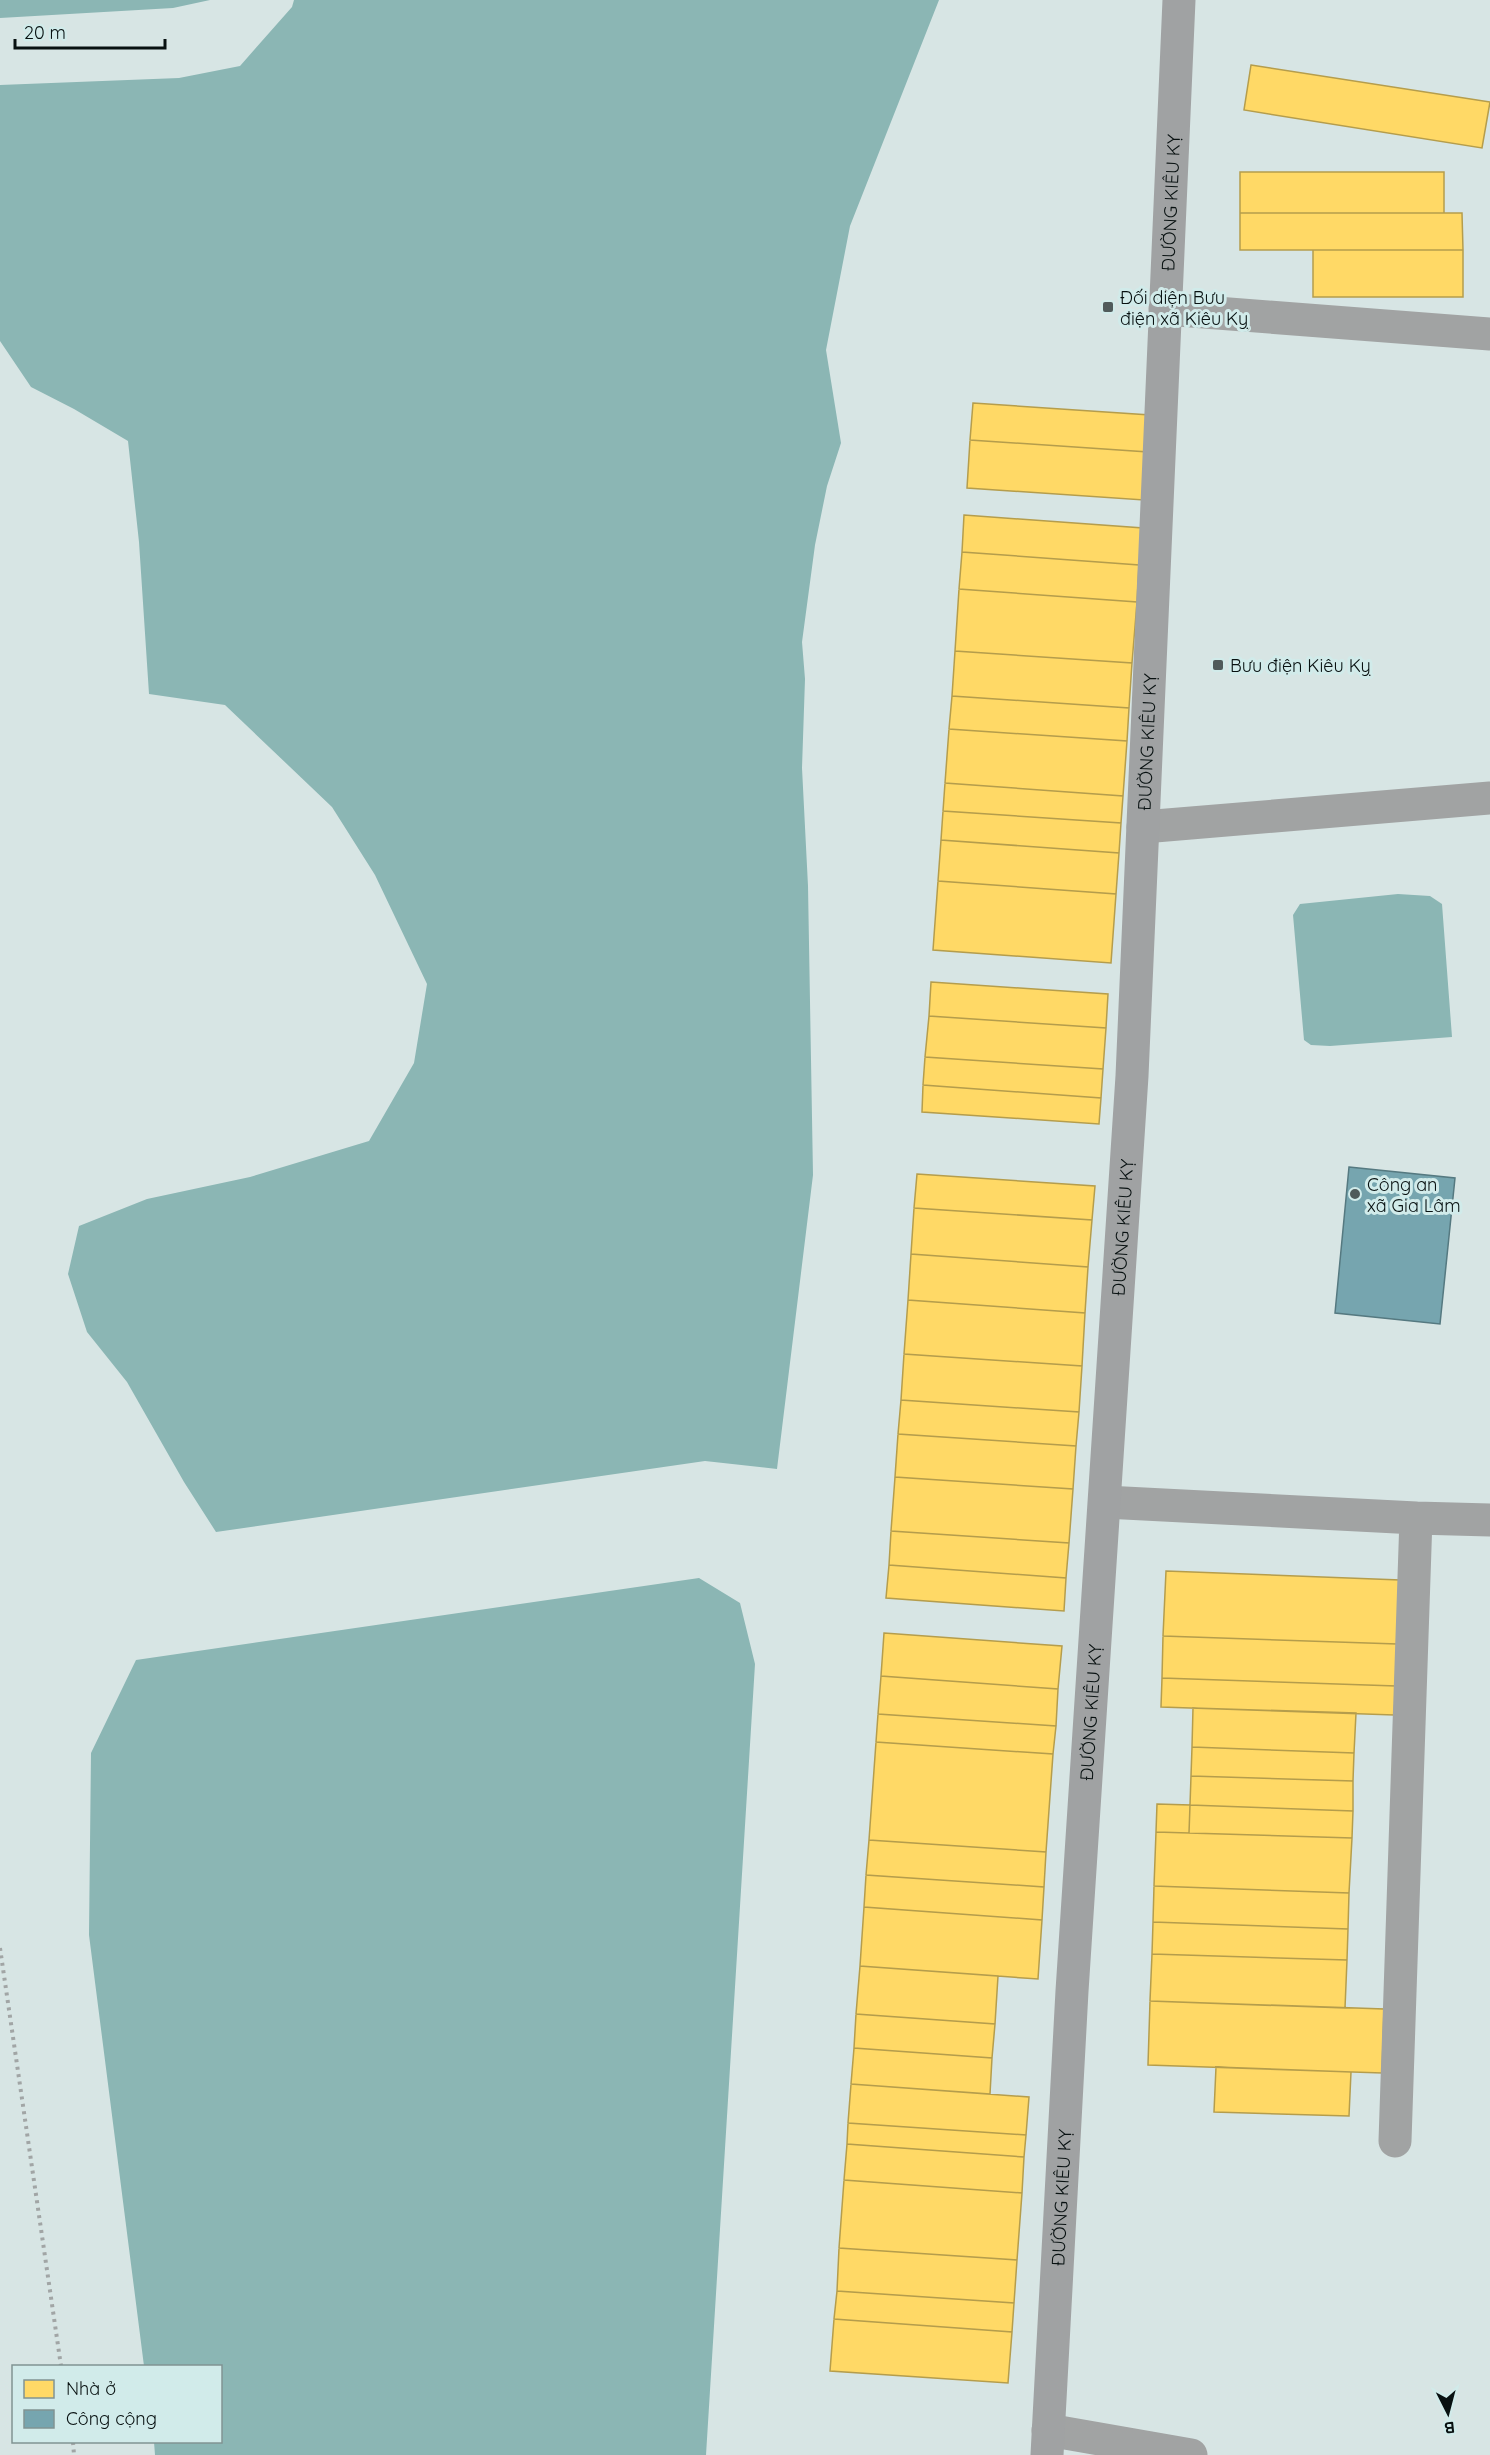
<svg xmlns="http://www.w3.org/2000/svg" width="1490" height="2455" font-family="Quicksand,sans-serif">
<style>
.water{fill:#8bb6b4}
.homes{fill:#ffd966;stroke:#b59d4c;stroke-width:1.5}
.public{fill:#76a5af;stroke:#557980;stroke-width:1.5}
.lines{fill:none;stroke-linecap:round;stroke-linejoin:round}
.path{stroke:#a1a5a5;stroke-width:4;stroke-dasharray:3 4.5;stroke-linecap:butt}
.minor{stroke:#a1a3a3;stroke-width:33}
.tertiary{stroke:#a1a3a3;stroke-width:33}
.secondary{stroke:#a0a2a3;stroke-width:33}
.poi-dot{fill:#505b5b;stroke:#d1ebea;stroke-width:2}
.labels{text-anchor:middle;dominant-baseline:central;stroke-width:6;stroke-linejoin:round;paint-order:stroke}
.street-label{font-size:18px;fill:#081111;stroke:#d1ebea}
.poi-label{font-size:18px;fill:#081111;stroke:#d1ebea;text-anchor:start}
</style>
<rect width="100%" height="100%" fill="#d7e5e4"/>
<path class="water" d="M 0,0 L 210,0 L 173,8 L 0,18 Z
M 294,0 L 939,0 L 850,226 L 826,350 L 841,443 L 827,486 L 815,545 L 802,642 L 805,679 L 802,768 L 808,886 L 813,1175 L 777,1469 L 705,1461 L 216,1532 L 184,1482 L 127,1382 L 87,1332 L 68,1274 L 79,1226 L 147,1199 L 250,1177 L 369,1141 L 414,1063 L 427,984 L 375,875 L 332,807 L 225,705 L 149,694 L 139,542 L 128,441 L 74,409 L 31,387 L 0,341 L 0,85 L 179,78 L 240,66 L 292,7 Z
M 1398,894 L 1430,896 L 1442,904 L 1452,1037 L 1330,1046 L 1311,1045 L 1304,1040 L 1293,915 L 1300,904 Z
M 699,1578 L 740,1603 L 755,1664 L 706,2455 L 155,2455 L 154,2442 L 220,2442 L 220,2366 L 144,2366 L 89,1935 L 91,1753 L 136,1660 Z"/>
<path class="homes" d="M 1251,65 L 1490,102 L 1482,148 L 1244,110 Z
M 1240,172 L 1444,172 L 1444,213 L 1240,213 Z
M 1240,213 L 1462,213 L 1463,250 L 1240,250 Z
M 1313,250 L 1463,250 L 1463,297 L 1313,297 Z
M 973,403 L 1150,415 L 1148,452 L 970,440 Z
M 970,440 L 1148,452 L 1144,500 L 967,488 Z
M 964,515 L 1143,528 L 1139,565 L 962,552 Z
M 962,552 L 1139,565 L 1137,602 L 959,589 Z
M 959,589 L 1137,602 L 1132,663 L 955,651 Z
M 955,651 L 1132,663 L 1129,708 L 952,696 Z
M 952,696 L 1129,708 L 1127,741 L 949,729 Z
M 949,729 L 1127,741 L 1123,796 L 945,783 Z
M 945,783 L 1123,796 L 1121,823 L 943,811 Z
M 943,811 L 1121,823 L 1119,853 L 941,840 Z
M 941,840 L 1119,853 L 1116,894 L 938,881 Z
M 938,881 L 1116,894 L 1111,963 L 933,950 Z
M 931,982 L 1108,994 L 1106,1028 L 929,1016 Z
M 929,1016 L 1106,1028 L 1103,1069 L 925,1057 Z
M 925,1057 L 1103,1069 L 1101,1098 L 923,1085 Z
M 923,1085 L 1101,1098 L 1099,1124 L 922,1112 Z
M 917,1174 L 1095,1186 L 1092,1220 L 914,1208 Z
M 914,1208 L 1092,1220 L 1088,1267 L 911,1254 Z
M 911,1254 L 1088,1267 L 1085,1313 L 908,1300 Z
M 908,1300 L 1085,1313 L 1082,1366 L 904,1354 Z
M 904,1354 L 1082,1366 L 1079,1412 L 901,1400 Z
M 901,1400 L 1079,1412 L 1076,1446 L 898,1434 Z
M 898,1434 L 1076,1446 L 1073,1489 L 895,1477 Z
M 895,1477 L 1073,1489 L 1069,1543 L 891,1531 Z
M 891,1531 L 1069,1543 L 1066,1578 L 889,1565 Z
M 889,1565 L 1066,1578 L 1064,1611 L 886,1598 Z
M 1166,1571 L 1400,1580 L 1397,1644 L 1163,1636 Z
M 884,1633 L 1062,1646 L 1058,1689 L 881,1676 Z
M 1163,1636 L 1397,1644 L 1396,1686 L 1162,1678 Z
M 881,1676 L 1058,1689 L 1056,1726 L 878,1714 Z
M 1162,1678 L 1396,1686 L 1394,1715 L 1161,1707 Z
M 1193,1708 L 1356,1713 L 1354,1753 L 1192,1747 Z
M 878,1714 L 1056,1726 L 1053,1754 L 876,1742 Z
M 876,1742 L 1053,1754 L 1046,1852 L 869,1840 Z
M 1192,1747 L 1354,1753 L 1353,1781 L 1191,1776 Z
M 1191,1776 L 1353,1781 L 1353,1811 L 1190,1805 Z
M 1157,1804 L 1190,1805 L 1189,1833 L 1156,1832 Z
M 1190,1805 L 1353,1811 L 1352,1838 L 1189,1833 Z
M 1156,1832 L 1352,1838 L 1349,1893 L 1154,1886 Z
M 869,1840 L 1046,1852 L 1044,1887 L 866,1875 Z
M 866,1875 L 1044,1887 L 1042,1920 L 864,1907 Z
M 1154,1886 L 1349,1893 L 1348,1929 L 1153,1922 Z
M 864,1907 L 1042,1920 L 1038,1979 L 860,1966 Z
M 1153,1922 L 1348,1929 L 1347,1960 L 1152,1954 Z
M 1152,1954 L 1347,1960 L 1345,2008 L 1150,2001 Z
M 860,1966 L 998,1976 L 995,2024 L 856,2014 Z
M 1150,2001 L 1384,2009 L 1382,2073 L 1148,2065 Z
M 856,2014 L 995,2024 L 992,2058 L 854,2048 Z
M 854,2048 L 992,2058 L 990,2094 L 851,2084 Z
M 1216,2067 L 1351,2072 L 1349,2116 L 1214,2112 Z
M 851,2084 L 1029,2097 L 1026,2135 L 848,2123 Z
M 848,2123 L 1026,2135 L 1024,2157 L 847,2144 Z
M 847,2144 L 1024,2157 L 1022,2193 L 844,2180 Z
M 844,2180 L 1022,2193 L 1017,2260 L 839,2248 Z
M 839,2248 L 1017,2260 L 1014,2303 L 837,2291 Z
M 837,2291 L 1014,2303 L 1012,2332 L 834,2319 Z
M 834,2319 L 1012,2332 L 1008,2383 L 830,2371 Z"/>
<path class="public" d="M 1349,1167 L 1455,1178 L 1440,1324 L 1335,1313 Z"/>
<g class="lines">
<path class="path" d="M 0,1948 L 61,2366
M 73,2442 L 74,2455"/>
<path class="minor" d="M 1165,309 L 1490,334
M 1143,827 L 1490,798
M 1105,1502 L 1416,1518 L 1395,2141
M 1416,1518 L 1490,1520"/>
<path class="tertiary" d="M 1048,2430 L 1191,2455"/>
<path class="secondary" id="s1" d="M 1047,2455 L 1072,1991 L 1132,1076 L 1179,0"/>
</g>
<g class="poi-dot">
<rect x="1102" y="301" width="12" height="12" rx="3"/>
<rect x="1212" y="659" width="12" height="12" rx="3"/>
<circle cx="1355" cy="1194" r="6"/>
</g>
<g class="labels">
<g class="street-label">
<text stroke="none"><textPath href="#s1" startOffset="2256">ĐƯỜNG KIÊU KỴ</textPath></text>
<text stroke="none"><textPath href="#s1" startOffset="1716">ĐƯỜNG KIÊU KỴ</textPath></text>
<text stroke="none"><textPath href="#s1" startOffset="1230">ĐƯỜNG KIÊU KỴ</textPath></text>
<text stroke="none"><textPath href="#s1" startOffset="744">ĐƯỜNG KIÊU KỴ</textPath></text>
<text stroke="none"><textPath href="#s1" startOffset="258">ĐƯỜNG KIÊU KỴ</textPath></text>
</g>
<g class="poi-label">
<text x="1120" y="297">Đối diện Bưu<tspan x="1120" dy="21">điện xã Kiêu Kỵ</tspan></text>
<text x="1230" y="665">Bưu điện Kiêu Kỵ</text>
<text x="1367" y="1184">Công an<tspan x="1367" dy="21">xã Gia Lâm</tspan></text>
</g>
</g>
<rect x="12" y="2365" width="210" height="78" fill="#d1ebea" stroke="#819493" stroke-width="1.5"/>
<rect x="24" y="2380" width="30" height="18" fill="#ffd966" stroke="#819493" stroke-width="1.5"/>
<text x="66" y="2395" font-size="18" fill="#081111">Nhà ở</text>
<rect x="24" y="2410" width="30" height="18" fill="#76a5af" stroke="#819493" stroke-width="1.5"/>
<text x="66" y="2425" font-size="18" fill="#081111">Công cộng</text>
<g transform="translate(1448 2413) rotate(174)" stroke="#d1ebea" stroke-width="4.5" paint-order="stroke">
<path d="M0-4.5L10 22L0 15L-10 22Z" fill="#081111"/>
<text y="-9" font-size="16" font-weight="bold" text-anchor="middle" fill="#081111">B</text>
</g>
<path d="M15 39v9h150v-9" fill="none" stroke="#081111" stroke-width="3"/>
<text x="24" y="39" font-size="18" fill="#081111" stroke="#d1ebea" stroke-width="4.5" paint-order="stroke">20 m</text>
</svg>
